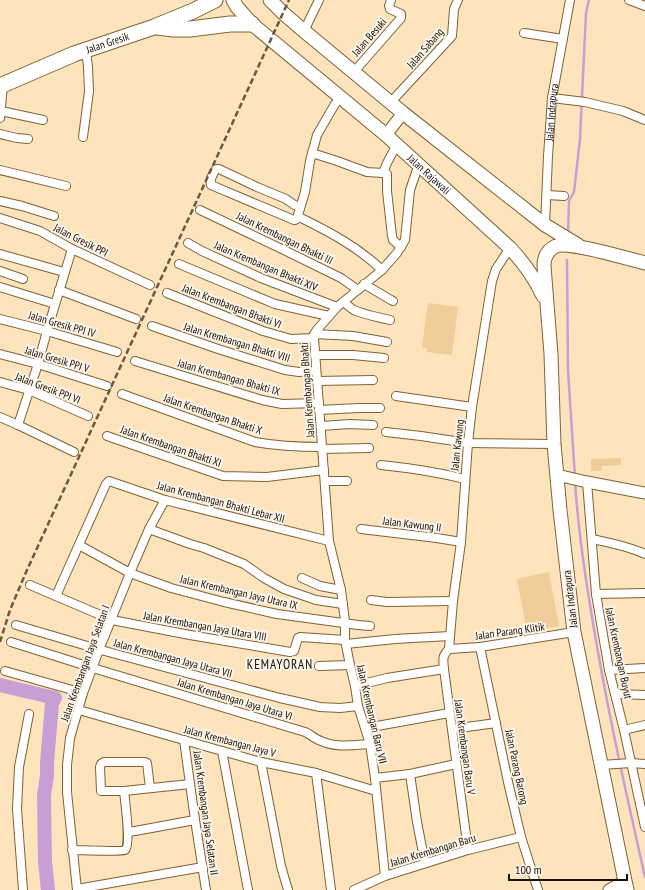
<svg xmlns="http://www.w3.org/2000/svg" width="645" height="890" font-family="'PT Sans Narrow',sans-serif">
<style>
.green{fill:#efcc98}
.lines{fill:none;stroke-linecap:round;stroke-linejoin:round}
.stream{stroke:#c79fd4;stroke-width:2.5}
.river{stroke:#c79fd4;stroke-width:14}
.street-casing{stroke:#7f6234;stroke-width:10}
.secondary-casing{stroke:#7f6234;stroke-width:13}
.primary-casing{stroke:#7f6234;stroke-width:15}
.highway-casing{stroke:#7f6234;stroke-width:17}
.street{stroke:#fff;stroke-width:8}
.secondary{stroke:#fff;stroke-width:11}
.primary{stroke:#fff;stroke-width:13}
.highway{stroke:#fff;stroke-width:15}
.rail{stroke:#695942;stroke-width:2.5;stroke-dasharray:6 3;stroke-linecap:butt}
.labels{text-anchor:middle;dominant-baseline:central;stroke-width:4;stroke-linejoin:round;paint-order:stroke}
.street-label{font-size:11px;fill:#190e00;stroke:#fbf4ea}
.quarter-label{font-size:13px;letter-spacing:1px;fill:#190e00;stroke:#fbf4ea}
</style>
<rect width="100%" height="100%" fill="#fee4bc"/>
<path class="green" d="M 428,303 L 458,307 L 452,355 L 427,352 L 427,348 L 422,347 Z
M 621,458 L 621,465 L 602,466 L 602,471 L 591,471 L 591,459 Z
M 549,572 L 559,626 L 527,632 L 517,579 Z"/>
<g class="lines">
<path class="stream" d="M 568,234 L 569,201 L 574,192 L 580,139 L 586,13 L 589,0
M 567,260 L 568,371 L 575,477
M 575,482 C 578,529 585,576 593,623 C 607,708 626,793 645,877"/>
<path class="river" d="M 0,685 L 55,698 L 52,703 L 47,763 L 47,776 L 44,795 L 45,862 L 48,890"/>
<defs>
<g id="street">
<path d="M 629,0 L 645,6"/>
<path d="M 304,31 L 319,0"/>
<path d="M 524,33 L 563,39"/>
<path d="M 353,73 L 401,18 L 401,14 L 390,9 L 389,6 L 391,0"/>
<path d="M 340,98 L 335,104 L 317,135 L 310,161 L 305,192 L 298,215 L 299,217 C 328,231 358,247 382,270"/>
<path d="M 552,98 L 585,102 L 623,111 L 645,120"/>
<path d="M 390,103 L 452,36 L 454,9 L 458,0"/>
<path d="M 1,111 L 43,120"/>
<path d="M 0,118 L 3,85"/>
<path d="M 0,134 L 17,138 L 28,139"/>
<path d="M 83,137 L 89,91 L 88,67 L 86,50"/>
<path d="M 312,153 L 337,161 L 367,172 L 383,173"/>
<path d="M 0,170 L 66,186"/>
<path d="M 383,173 L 387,174 L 387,191 L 392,236 L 393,240 L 401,247"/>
<path d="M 383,173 L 387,163 L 397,144"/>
<path d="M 547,195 L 564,196"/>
<path d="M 0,201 L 22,206 L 54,216"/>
<path d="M 200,210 L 284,250 L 341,278 L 358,290"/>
<path d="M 299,217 L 295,220 L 294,220 L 211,185 C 209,180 213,174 216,169 L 219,169 L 257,187 L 286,199 L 293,204 L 300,208"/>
<path d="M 0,218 L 40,231 L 72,249 L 150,285"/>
<path id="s1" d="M 545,225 L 548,156 L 552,98 L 570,0"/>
<path d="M 188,243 L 202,251 L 261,278 L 337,307"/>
<path d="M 0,254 L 64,272"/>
<path d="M 179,264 L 275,304 L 329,316"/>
<path d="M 0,271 L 23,279"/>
<path d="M 364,284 L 391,300 L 393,301"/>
<path d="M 0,287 L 55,304"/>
<path d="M 59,290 L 136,319"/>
<path d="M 167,293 L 263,331 L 291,339 L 314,338"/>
<path d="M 343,302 C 347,304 350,308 354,310 C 365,315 378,317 390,320"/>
<path d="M 0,319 L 47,331 L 117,352"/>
<path d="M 152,326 L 218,349 L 285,370 L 299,372 L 316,371"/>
<path d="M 314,334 L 353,336 L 387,342"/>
<path d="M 0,354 L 38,364 L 107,386"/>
<path d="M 315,355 L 353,355 L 384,358"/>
<path d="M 135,361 L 262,400 L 282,404 L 319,403"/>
<path d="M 317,381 L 373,380"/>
<path d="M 0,382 L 29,390 L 88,416"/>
<path d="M 122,394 L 255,442 C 277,446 299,447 322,447"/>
<path d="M 396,396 L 472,407"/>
<path d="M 319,410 L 359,408 L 380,408"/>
<path d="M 0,417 L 18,425 L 74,452"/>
<path d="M 18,425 L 38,364 L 47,331 L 72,249"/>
<path d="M 321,426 L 350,424 L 373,425"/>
<path d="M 386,432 L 421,436 L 468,443 L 554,444"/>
<path d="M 107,436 L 223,476 L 267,477 L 324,470"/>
<path d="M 322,449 L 369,448"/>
<path d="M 381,465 C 410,468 437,472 465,479"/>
<path d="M 325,481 L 347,481"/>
<path d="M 587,482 L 596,594 L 609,670 L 624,730 L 645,827"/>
<path d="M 149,529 L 190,544 L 204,548 L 244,564 L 264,578 L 284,589 L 316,600 L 343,604"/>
<path d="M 361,529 L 437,538 L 461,542"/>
<path d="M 592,539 C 610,543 628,546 645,554"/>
<path d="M 79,545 L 130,573 L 171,588 L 224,602 L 277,614 L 358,625 L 370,626"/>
<path d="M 302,578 L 320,586 L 341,590"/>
<path d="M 30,585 L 112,620 L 190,635 L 290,652 L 294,651 L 298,638 L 300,637 L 345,640"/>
<path d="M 596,594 L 645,593"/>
<path d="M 56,596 L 106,484 L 109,481 L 165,500 L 329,541"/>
<path d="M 371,600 L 387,602 L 453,601"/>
<path d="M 16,625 L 101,650 L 280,698 L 320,707 L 340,708 L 358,706"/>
<path d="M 11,642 L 93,668 L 305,732 C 310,734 315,739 321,741 C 336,748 354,745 370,744"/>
<path d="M 346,644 L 395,639 L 450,636"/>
<path d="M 480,647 L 508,782 L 521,837 L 538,890"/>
<path d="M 449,649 L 453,601 L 461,542 L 468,443 L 472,407 L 492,281 L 496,269 L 510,248"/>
<path d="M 449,649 C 442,656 443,659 444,669 L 468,850"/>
<path d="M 449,649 L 480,647 L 574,632"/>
<path d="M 319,666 L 350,665"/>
<path d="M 609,670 L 645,668"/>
<path d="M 5,671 L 83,693"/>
<path d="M 355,686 L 387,678 L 444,669"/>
<path d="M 615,694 L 645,695"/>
<path d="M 79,710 L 222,751 L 261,762 L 316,773 L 376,791"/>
<path d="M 366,728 L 449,713"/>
<path d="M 452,729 L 496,723"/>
<path d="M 624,730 L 645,725"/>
<path d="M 184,740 L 195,820 L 206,890"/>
<path d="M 222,751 L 248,890"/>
<path d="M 261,762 L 281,866 L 288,890"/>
<path d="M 601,765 L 631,763 L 645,764"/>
<path d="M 316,773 L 331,890"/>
<path d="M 410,774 L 417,822 L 425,863"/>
<path d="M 375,778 L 410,774 L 456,764"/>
<path d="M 150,788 L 147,763 L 145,762 L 104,762 L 101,764 L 100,767 L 101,791 L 124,791 L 190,784"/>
<path d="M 128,832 L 135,831 L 195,820"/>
<path d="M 72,850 C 80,850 122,852 125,850 C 131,846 125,800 124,791"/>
<path d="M 385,876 L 375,778 L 370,744 L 358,706 L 355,686 L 350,665 L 345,640 L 345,621 L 341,590 L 329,541 L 314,338 L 316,331 L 337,307 L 382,270 L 397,253 L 405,240 L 410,190 L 419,164"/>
<path d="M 77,889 L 203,867"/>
<path d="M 23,890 L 17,809 L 19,767 L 29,714"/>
<path d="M 77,890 L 67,792 L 67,765 L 70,738 L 83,693 L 99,650 L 130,573 L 149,529 L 165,500"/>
<path d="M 354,890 L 385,876 L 468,850 L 521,837"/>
</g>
<path id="secondary" d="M 386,135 L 403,113
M 557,475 L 587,482 L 645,493
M 609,890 L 625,881"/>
<g id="primary">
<path id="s2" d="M 233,0 L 237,7 L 252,24 L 386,135 L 510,248 C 523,262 535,278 543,296"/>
<path d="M 270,0 L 283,13 L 304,31 L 403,113 L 545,225 L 578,245"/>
<path d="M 627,890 L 625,881 L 574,632 L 560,510 L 554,444 L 551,354 L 544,266 C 544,257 547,250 556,246 C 569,241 629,259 645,263"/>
</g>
<g id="highway">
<path d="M 157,27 L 173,29 L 190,29 L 230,24 L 252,24"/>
<path id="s3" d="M 0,86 L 74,54 L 154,27 L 193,11 L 215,0"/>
</g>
</defs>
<use href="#street" class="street-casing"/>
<use href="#secondary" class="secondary-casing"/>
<use href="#primary" class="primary-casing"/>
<use href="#highway" class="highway-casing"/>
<use href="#street" class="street"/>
<use href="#secondary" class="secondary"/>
<use href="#primary" class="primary"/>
<use href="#highway" class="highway"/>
<path class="rail" d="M 0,642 L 10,610 L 27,570 L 289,0"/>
</g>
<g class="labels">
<g class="street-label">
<text transform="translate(369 37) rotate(-49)">Jalan Besuki</text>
<text stroke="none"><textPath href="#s3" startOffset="116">Jalan Gresik</textPath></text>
<text transform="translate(425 48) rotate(-49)">Jalan Sabang</text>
<text stroke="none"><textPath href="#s1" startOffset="113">Jalan Indrapura</textPath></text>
<text stroke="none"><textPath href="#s2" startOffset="263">Jalan Rajawali</textPath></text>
<text transform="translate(285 238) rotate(26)">Jalan Krembangan Bhakti III</text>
<text transform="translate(81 240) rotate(27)">Jalan Gresik PPI</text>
<text transform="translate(266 266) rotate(23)">Jalan Krembangan Bhakti XIV</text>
<text transform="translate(232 306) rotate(21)">Jalan Krembangan Bhakti VI</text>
<text transform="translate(62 324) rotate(16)">Jalan Gresik PPI IV</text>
<text transform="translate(237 342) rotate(17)">Jalan Krembangan Bhakti VIII</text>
<text transform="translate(57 359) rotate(17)">Jalan Gresik PPI V</text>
<text transform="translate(229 377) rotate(16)">Jalan Krembangan Bhakti IX</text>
<text transform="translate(48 388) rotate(21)">Jalan Gresik PPI VI</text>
<text transform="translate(307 390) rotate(-94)">Jalan Krembangan Bhakti</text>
<text transform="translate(213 414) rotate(19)">Jalan Krembangan Bhakti X</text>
<text transform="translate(457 445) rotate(-84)">Jalan Kawung</text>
<text transform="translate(171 446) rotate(19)">Jalan Krembangan Bhakti XI</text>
<text transform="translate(221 502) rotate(15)">Jalan Krembangan Bhakti Lebar XII</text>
<text transform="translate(412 524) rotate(7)">Jalan Kawung II</text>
<text transform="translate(239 592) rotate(13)">Jalan Krembangan Jaya Utara IX</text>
<text transform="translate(570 599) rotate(-97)">Jalan Indrapura</text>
<text transform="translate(205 626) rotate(10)">Jalan Krembangan Jaya Utara VIII</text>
<text transform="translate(510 631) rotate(-8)">Jalan Parang Klitik</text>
<text transform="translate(619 653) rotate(78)">Jalan Krembangan Buyut</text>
<text transform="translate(173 658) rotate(15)">Jalan Krembangan Jaya Utara VII</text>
<text transform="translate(85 663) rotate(-70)">Jalan Krembangan Jaya Selatan I</text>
<text transform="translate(235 699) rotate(17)">Jalan Krembangan Jaya Utara VI</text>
<text transform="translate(372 714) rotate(77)">Jalan Krembangan Baru VII</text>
<text transform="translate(230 741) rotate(15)">Jalan Krembangan Jaya V</text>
<text transform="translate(465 747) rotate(82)">Jalan Krembangan Baru V</text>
<text transform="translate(517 767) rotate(78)">Jalan Parang Barong</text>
<text transform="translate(206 813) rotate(82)">Jalan Krembangan Jaya Selatan II</text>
<text transform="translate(433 850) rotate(-17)">Jalan Krembangan Baru</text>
</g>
<g class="quarter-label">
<text x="280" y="664">KEMAYORAN</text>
</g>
</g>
<path d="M509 874v6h118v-6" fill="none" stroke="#190e00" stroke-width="2"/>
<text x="515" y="874" font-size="12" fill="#190e00" stroke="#fbf4ea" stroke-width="3" paint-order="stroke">100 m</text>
</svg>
